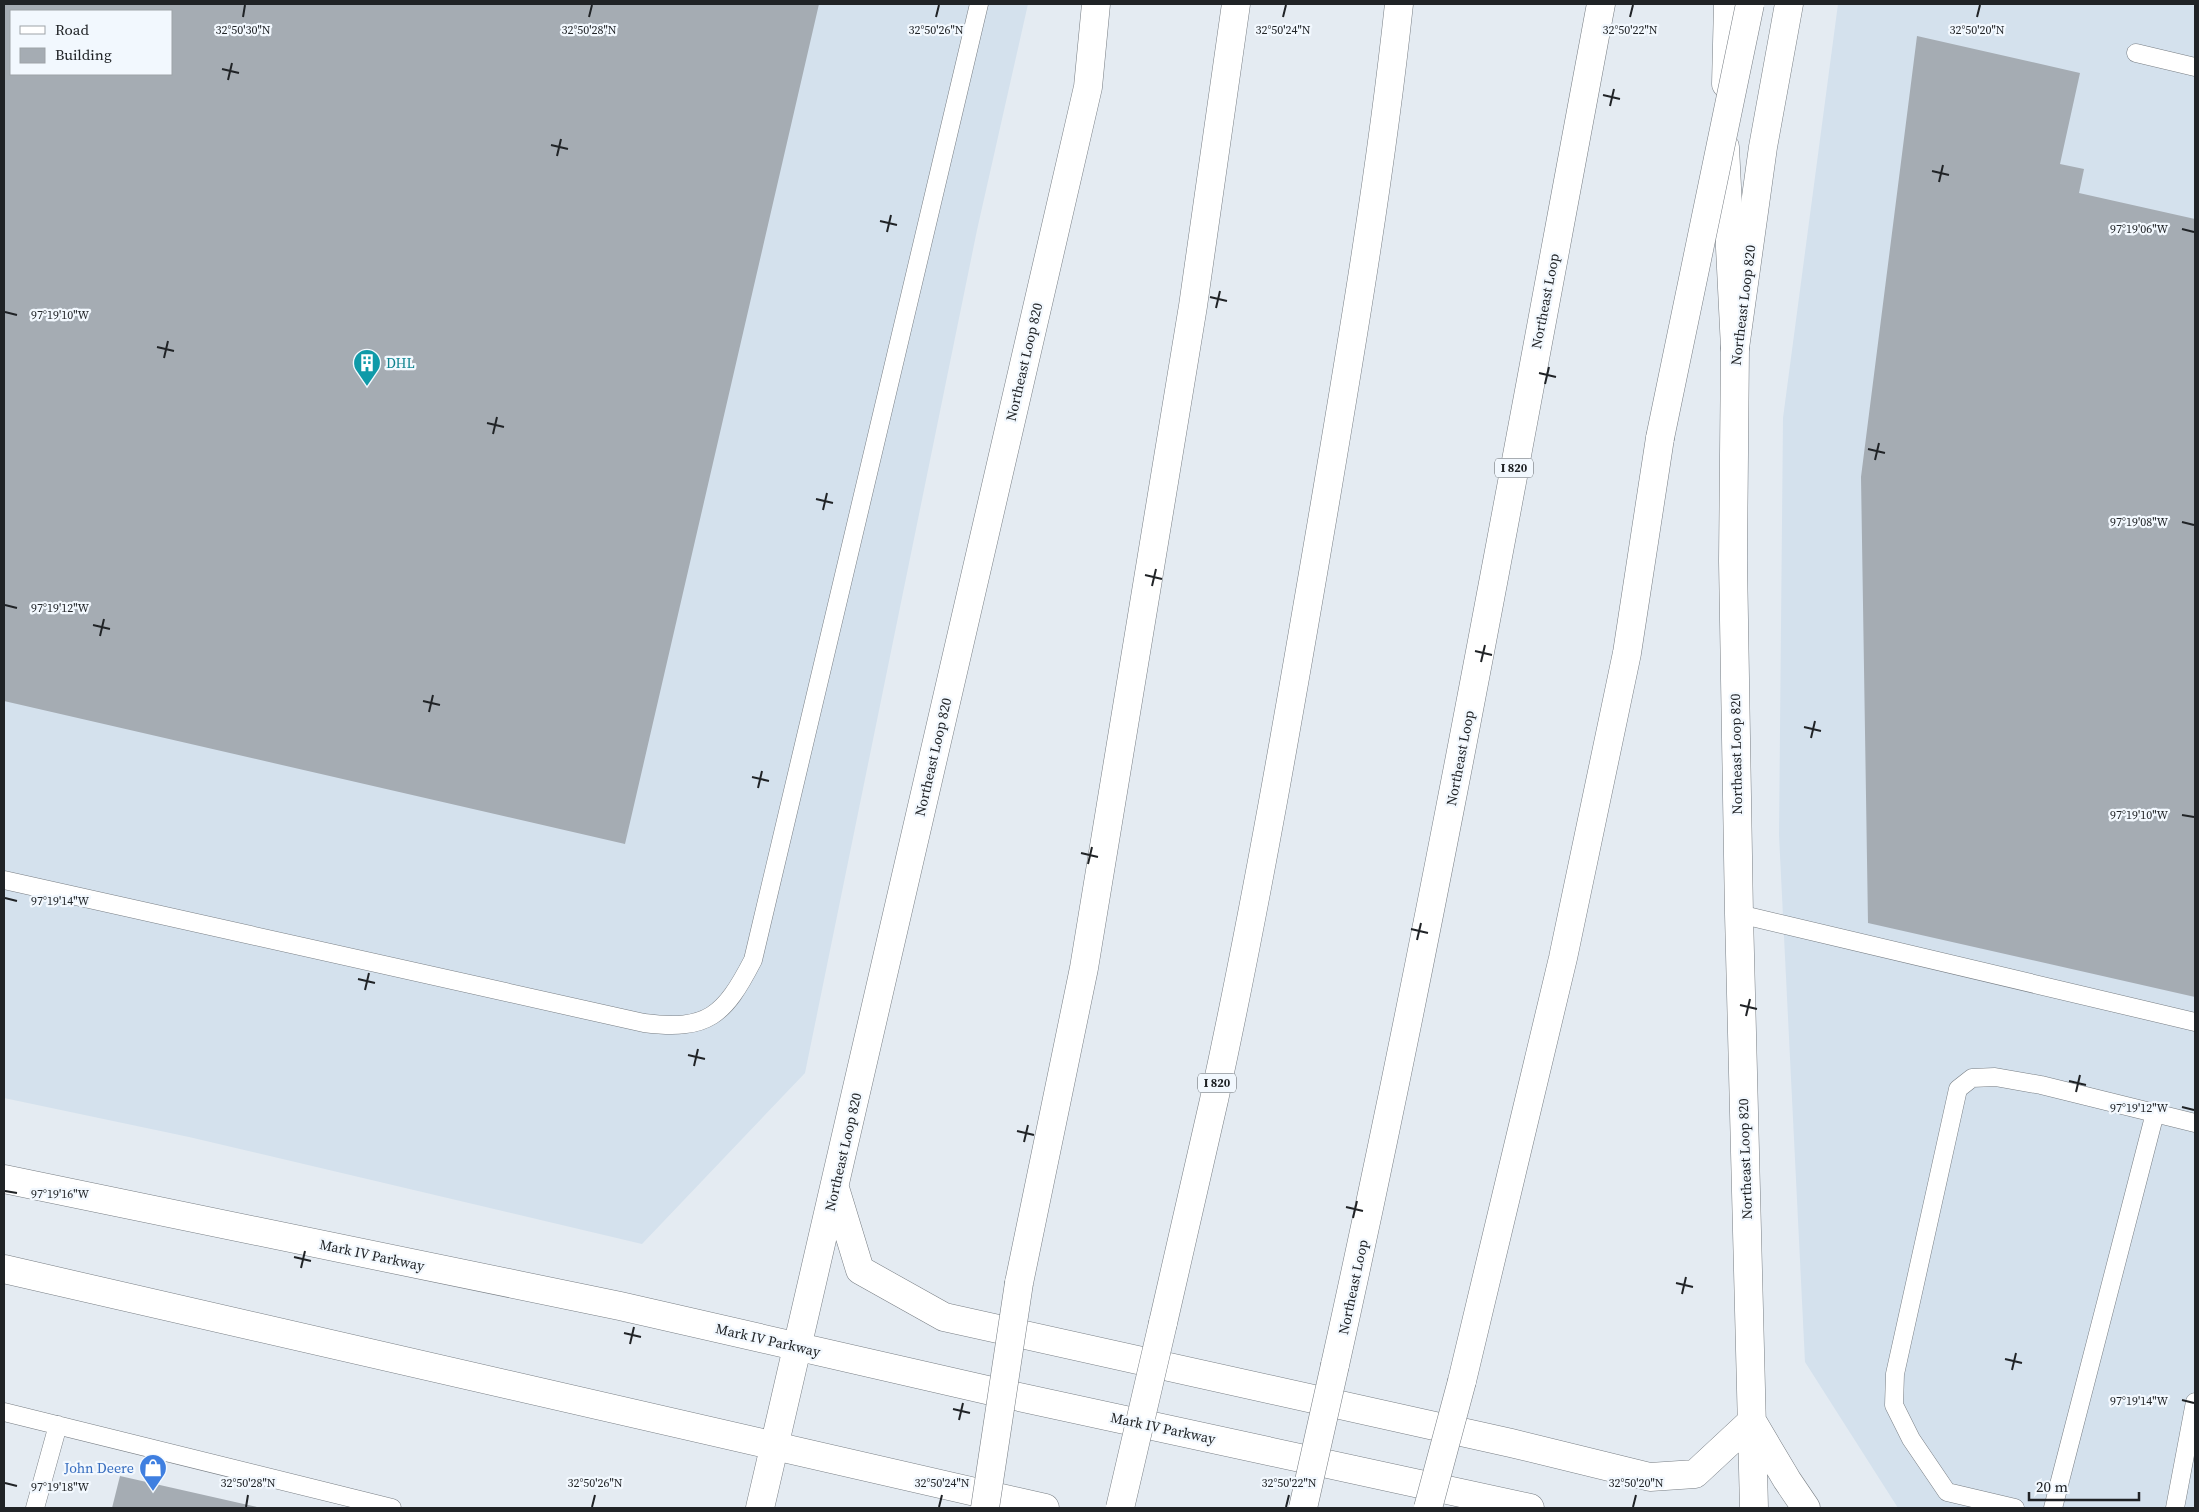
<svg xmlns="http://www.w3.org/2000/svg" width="2199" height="1512" font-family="'Source Serif 4',serif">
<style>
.built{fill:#d4e1ed;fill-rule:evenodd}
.building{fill:#a5acb3;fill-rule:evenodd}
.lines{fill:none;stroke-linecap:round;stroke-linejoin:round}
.service-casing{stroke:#787e84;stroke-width:19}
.secondary-casing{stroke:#787e84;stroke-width:29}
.motorway-casing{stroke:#787e84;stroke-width:29}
.service{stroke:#fff;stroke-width:18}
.secondary{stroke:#fff;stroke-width:28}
.motorway{stroke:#fff;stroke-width:28}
.motorway-bridge-casing{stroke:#787e84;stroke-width:29;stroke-linecap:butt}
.motorway-bridge{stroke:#fff;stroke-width:28}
.ticks{fill:none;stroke:#202326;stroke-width:2}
.labels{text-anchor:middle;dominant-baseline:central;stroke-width:4.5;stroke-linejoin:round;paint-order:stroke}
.shield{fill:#f2f8fe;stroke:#5f6367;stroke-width:1}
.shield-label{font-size:12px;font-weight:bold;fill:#202326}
.street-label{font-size:14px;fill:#202326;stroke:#f2f8fe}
.culture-label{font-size:14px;fill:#0d838f;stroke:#f2f8fe;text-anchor:start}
.shop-label{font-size:14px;fill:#366cbe;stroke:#f2f8fe;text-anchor:end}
.ticks-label{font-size:12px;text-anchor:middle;fill:#202326;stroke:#f2f8fe;stroke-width:4.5;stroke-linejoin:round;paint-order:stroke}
</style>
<rect width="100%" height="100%" fill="#e4ebf2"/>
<path class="built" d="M 4,4 L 1028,4 L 977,230 L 805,1073 L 642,1244 L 189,1137 L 4,1098 ZM 11,11 L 171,11 L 171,74 L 11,74 Z
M 1838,4 L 2185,4 L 2195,6 L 2195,1508 L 1898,1508 L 1805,1362 L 1779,835 L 1783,418 Z"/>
<path class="building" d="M 4,4 L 819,4 L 625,844 L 4,701 ZM 11,11 L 171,11 L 171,74 L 11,74 Z
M 1917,36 L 2080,73 L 2060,164 L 2084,169 L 2079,193 L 2195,219 L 2195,997 L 1868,923 L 1861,477 Z
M 120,1476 L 257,1507 L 257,1508 L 112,1508 Z"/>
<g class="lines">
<defs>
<path id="service" d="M 2136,53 L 2195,67
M 4,880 L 644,1023 C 708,1031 724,1016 753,960 L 979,4
M 1739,914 L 2195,1022
M 4,1412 L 392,1508
M 35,1508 L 58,1425
M 2015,1508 L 1947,1492 L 1911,1439 L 1894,1405 L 1895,1374 L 1958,1089 L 1972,1078 L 1995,1077 L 2041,1085 L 2195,1123
M 2053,1508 L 2155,1113
M 2175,1508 L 2195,1402"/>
<path id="secondary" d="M 4,1179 L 620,1306 L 987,1390 L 1530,1508
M 835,1188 L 860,1270 L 944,1317 L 1511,1443 L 1650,1477 L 1695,1474 L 1752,1421 L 1787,1480 L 1806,1508
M 4,1269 L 1045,1508
M 760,1508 L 1088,87 L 1096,4
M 1754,1508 L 1739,914 L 1733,561 L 1735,348 L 1763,147 L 1789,4"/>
<path id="motorway" d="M 1726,84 L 1728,4
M 1725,147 L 1735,348
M 1019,1283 L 1084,968 L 1193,306 L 1236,4
M 1163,1323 C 1180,1248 1197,1174 1214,1100 C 1257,902 1291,703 1325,503 C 1353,337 1381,171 1399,4
M 1335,1365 C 1435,914 1516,458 1601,4
M 1462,1381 L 1563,958 L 1627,653 L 1660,438"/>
</defs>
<use href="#service" class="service-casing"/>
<use href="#secondary" class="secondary-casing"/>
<use href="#motorway" class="motorway-casing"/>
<use href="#service" class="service"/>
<use href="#secondary" class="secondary"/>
<use href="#motorway" class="motorway"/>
<defs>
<path id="motorway-bridge" d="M 1660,438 L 1750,4
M 985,1508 L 1019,1283
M 1120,1508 L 1163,1323
M 1303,1508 L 1335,1365
M 1428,1508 L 1462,1381"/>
</defs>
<use href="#motorway-bridge" class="motorway-bridge-casing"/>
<use href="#motorway-bridge" class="motorway-bridge"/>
</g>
<path class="ticks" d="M 243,17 L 245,5M 589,17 L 592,5M 936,17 L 939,5M 1283,17 L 1286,5M 1630,17 L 1633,5M 1977,17 L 1980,5M 222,69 L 239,73M 228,80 L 232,63M 1603,95 L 1620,99M 1610,106 L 1614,89M 551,145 L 568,149M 557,156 L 561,139M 1932,171 L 1949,175M 1939,182 L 1943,165M 880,221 L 897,225M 2182,229 L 2194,232M 887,232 L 891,215M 1210,297 L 1227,301M 1216,308 L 1220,291M 5,312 L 17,315M 157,347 L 174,351M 164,358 L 168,341M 1539,373 L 1556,377M 1545,384 L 1549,367M 487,423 L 504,427M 493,434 L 497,417M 1868,449 L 1885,453M 1875,460 L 1879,443M 816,499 L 833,503M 823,510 L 827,493M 2182,522 L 2194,525M 1145,575 L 1162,579M 1152,586 L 1156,569M 5,605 L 17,608M 93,625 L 110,629M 100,636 L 104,619M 1475,651 L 1492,655M 1481,662 L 1485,645M 423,701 L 440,705M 429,712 L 433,695M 1804,727 L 1821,731M 1811,738 L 1815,721M 752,777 L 769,781M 758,788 L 762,771M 2182,815 L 2194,817M 1081,853 L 1098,857M 1088,864 L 1092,847M 5,898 L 17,901M 1411,929 L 1428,933M 1417,940 L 1421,923M 358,979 L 375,983M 365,990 L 369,973M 1740,1005 L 1757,1009M 1746,1016 L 1750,999M 688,1055 L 705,1059M 694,1066 L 698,1049M 2069,1081 L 2086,1085M 2076,1092 L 2080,1075M 2182,1107 L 2194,1110M 1017,1131 L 1034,1135M 1024,1142 L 1028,1125M 5,1191 L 17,1193M 1346,1207 L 1363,1211M 1353,1218 L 1357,1201M 294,1257 L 311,1261M 301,1268 L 305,1251M 1676,1283 L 1693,1287M 1682,1294 L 1686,1277M 624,1333 L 641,1337M 630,1344 L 634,1327M 2005,1359 L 2022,1363M 2012,1370 L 2016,1353M 2182,1400 L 2194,1403M 953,1409 L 970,1413M 959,1420 L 963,1403M 5,1483 L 17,1486M 246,1507 L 248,1495M 592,1507 L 595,1495M 939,1507 L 942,1495M 1286,1507 L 1289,1495M 1633,1507 L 1636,1495"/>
<defs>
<symbol id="building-pin" viewBox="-11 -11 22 30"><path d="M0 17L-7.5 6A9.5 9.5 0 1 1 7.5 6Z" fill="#0f9aa8" stroke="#f2f8fe"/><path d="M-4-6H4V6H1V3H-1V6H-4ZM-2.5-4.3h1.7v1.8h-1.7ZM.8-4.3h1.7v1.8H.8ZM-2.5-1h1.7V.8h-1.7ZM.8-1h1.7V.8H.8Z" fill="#fff"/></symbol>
<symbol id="shop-pin" viewBox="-11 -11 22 30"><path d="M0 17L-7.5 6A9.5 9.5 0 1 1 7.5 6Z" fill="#3f7fe0" stroke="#f2f8fe"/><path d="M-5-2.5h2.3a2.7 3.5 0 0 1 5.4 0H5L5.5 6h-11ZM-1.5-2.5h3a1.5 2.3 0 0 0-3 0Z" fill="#fff"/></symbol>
</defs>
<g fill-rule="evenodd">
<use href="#building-pin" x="351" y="347" width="32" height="43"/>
<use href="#shop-pin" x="137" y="1452" width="32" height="43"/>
</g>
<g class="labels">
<g class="shield">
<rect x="1495" y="458.5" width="38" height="19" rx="4"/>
<rect x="1198" y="1073.5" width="38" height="19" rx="4"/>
</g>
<g class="shield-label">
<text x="1514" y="468">I 820</text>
<text x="1217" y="1083">I 820</text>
</g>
<g class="street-label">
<text transform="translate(1545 301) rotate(-79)">Northeast Loop</text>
<text transform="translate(1743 305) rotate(-83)">Northeast Loop 820</text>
<text transform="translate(1024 362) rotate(-77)">Northeast Loop 820</text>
<text transform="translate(1736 754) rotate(-91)">Northeast Loop 820</text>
<text transform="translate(933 757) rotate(-77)">Northeast Loop 820</text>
<text transform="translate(1460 758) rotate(-79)">Northeast Loop</text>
<text transform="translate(843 1152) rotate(-77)">Northeast Loop 820</text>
<text transform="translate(1745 1159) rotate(-92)">Northeast Loop 820</text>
<text transform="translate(372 1255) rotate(12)">Mark IV Parkway</text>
<text transform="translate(1353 1287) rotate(-78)">Northeast Loop</text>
<text transform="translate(768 1340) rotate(13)">Mark IV Parkway</text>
<text transform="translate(1163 1428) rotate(12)">Mark IV Parkway</text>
</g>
<g class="culture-label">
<text x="386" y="363">DHL</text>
</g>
<g class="shop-label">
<text x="134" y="1468">John Deere</text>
</g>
</g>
<g class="ticks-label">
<text x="589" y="34">32°50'28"N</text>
<text x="936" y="34">32°50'26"N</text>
<text x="1283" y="34">32°50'24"N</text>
<text x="1630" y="34">32°50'22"N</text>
<text x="1977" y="34">32°50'20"N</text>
<text x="243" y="34">32°50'30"N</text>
<text x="2139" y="233">97°19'06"W</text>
<text x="60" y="319">97°19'10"W</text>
<text x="2139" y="526">97°19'08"W</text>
<text x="60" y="612">97°19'12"W</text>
<text x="2139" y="819">97°19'10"W</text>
<text x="60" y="905">97°19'14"W</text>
<text x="2139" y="1112">97°19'12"W</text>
<text x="60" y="1198">97°19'16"W</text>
<text x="2139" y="1405">97°19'14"W</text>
<text x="248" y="1487">32°50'28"N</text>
<text x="595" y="1487">32°50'26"N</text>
<text x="942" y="1487">32°50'24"N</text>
<text x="1289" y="1487">32°50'22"N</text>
<text x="1636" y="1487">32°50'20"N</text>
<text x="60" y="1491">97°19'18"W</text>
</g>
<rect width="2199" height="1512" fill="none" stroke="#202326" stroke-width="10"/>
<rect x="10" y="10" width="162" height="65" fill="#f2f8fe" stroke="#9ea3a8"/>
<rect x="20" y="26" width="25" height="8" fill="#ffffff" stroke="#9ea3a8"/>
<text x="55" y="35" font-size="15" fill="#202326">Road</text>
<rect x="20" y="48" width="25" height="15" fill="#a5acb3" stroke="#9ea3a8"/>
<text x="55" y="60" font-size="15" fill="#202326">Building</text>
<path d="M2029 1492v8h110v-8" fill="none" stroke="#202326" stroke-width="2.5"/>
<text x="2036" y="1492" font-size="15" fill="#202326" stroke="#f2f8fe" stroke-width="4" paint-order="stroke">20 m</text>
</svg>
